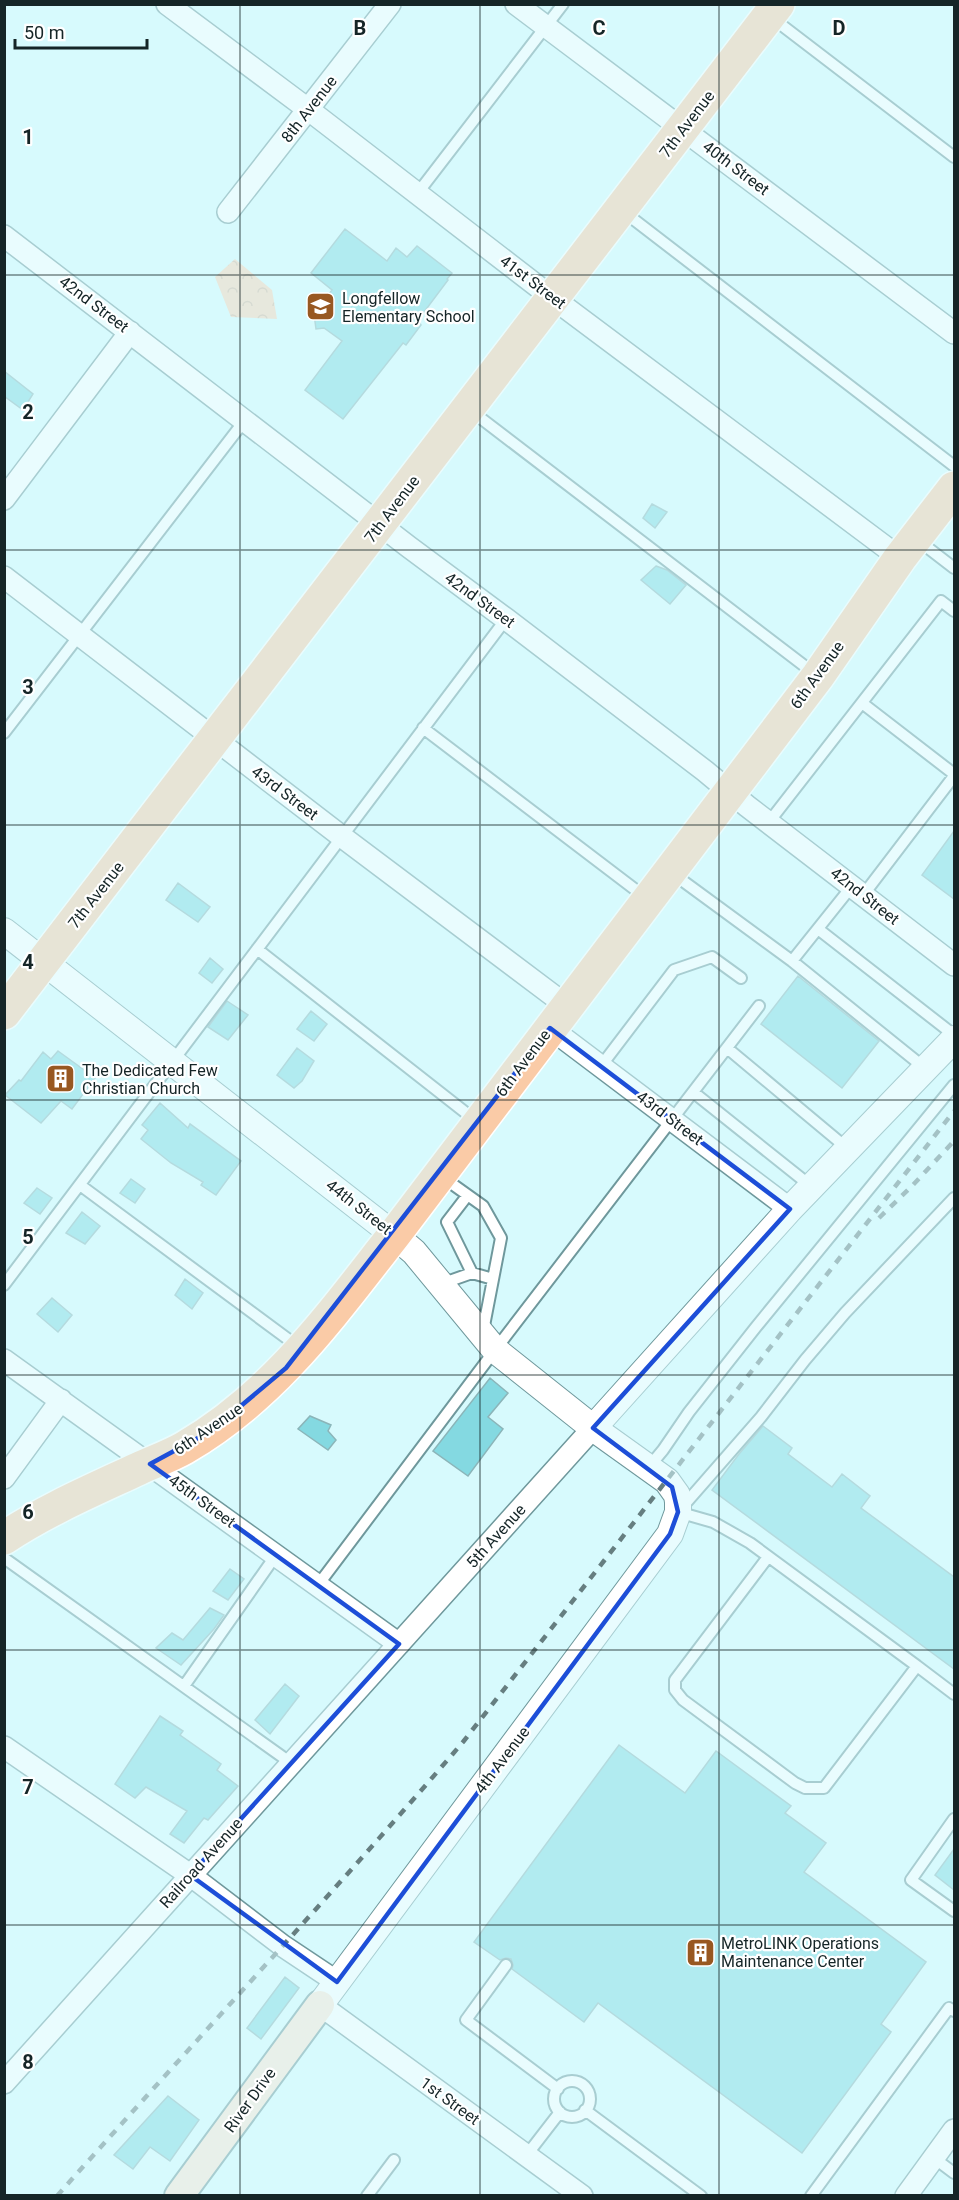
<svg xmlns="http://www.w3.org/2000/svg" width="959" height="2200" font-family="Roboto,sans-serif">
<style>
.park{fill:url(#park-crowns)}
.building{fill:#84d9e1;stroke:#8bb5b9;stroke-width:1.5}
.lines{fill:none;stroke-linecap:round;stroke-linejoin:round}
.service-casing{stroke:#6f989c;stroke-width:14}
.minor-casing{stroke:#6f989c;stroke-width:24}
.tertiary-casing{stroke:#6f989c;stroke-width:28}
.secondary-casing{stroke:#6f989c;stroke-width:32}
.primary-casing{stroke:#fff;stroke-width:36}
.service{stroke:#fff;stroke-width:10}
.minor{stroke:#fff;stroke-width:21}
.tertiary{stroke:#fff;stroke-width:26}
.secondary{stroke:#fce5d3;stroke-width:28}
.primary{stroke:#facba7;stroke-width:33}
.rail{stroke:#667e80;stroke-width:4.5;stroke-dasharray:8 8;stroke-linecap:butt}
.marked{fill:none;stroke:#1d4ed8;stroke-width:4.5;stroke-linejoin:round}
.grid{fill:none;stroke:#152527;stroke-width:1.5;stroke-opacity:0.55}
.labels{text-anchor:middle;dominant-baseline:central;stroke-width:4.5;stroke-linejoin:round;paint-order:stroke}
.street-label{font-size:16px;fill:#152527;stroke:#fff}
.poi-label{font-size:16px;fill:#152527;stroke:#fff;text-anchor:start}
.grid-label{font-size:20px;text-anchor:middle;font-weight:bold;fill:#152527;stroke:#fff;stroke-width:4.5;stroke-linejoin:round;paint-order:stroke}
</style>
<defs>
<pattern id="park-crowns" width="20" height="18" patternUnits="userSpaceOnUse" patternTransform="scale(1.5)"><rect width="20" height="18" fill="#fbd3b7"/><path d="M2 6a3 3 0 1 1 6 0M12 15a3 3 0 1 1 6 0" fill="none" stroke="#d6b59d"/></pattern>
</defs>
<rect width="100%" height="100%" fill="#d7fafd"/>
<path class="park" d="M 235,259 L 272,290 L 277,319 L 231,317 L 215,277 Z"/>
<path class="building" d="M 345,229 L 387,261 L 396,248 L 407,257 L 417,246 L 452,273 L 447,279 L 448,280 L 418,320 L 421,325 L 406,345 L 403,343 L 343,419 L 305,390 L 342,341 L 324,328 L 316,329 L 314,314 L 332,290 L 311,273 Z
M 4,371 L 33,394 L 23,410 L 4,396 Z
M 652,504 L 667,512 L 655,528 L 643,518 Z
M 656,566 L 667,570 L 686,585 L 670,604 L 641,580 Z
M 954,831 L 954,899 L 922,875 Z
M 178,883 L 210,907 L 198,922 L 166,900 Z
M 210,958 L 223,969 L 212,983 L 199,973 Z
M 798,976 L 879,1041 L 842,1088 L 761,1024 Z
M 227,1001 L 248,1015 L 228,1040 L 208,1027 Z
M 311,1011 L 327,1024 L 314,1041 L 297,1029 Z
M 297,1048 L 314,1061 L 302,1081 L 294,1088 L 277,1075 Z
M 58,1051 L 95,1078 L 72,1109 L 61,1101 L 41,1123 L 5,1095 L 19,1080 L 21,1081 L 43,1052 L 51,1059 Z
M 160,1103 L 188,1128 L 190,1124 L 241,1161 L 216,1195 L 201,1185 L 203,1182 L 171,1163 L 141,1139 L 148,1130 L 142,1125 Z
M 131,1179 L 145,1189 L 135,1203 L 120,1193 Z
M 37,1188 L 52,1198 L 40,1214 L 24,1203 Z
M 82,1212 L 100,1226 L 85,1244 L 66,1233 Z
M 185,1279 L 203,1293 L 192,1309 L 175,1295 Z
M 52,1298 L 72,1315 L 58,1332 L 37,1314 Z
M 490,1378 L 508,1393 L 488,1417 L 503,1429 L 468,1476 L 433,1451 Z
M 310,1416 L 331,1425 L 328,1431 L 336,1440 L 328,1450 L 298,1429 Z
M 763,1426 L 792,1448 L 788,1454 L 832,1487 L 842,1474 L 870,1496 L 861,1508 L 954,1577 L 954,1669 L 712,1490 L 739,1454 Z
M 230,1569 L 244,1579 L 228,1600 L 213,1591 Z
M 210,1608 L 224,1615 L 214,1629 L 181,1665 L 156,1648 L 172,1633 L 183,1640 Z
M 285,1684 L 299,1696 L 270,1734 L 255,1720 Z
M 160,1716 L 183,1731 L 180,1735 L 221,1764 L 217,1770 L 238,1786 L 208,1820 L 204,1818 L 184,1843 L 170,1834 L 187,1811 L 146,1787 L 135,1798 L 115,1784 Z
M 619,1745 L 685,1793 L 716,1751 L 791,1806 L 785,1813 L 826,1843 L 804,1872 L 926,1962 L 881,2024 L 891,2032 L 802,2153 L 598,2003 L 584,2022 L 512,1969 L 513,1965 L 511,1959 L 506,1958 L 500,1960 L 474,1942 Z
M 954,1849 L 954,1890 L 935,1875 Z
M 285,1977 L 299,1988 L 261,2039 L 247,2028 Z
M 168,2096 L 199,2120 L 170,2161 L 150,2147 L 133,2169 L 114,2155 Z"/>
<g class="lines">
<defs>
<path id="service" d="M 771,17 L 954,157
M 417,194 L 563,4
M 624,212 L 954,466
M 470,410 L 815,674
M 919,541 L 954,568
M 862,703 L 954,774
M 423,728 L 645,897
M 4,733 L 245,420
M 769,822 L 941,601 L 954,611
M 672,873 L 792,961 L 926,1069
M 864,894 L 954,776
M 818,929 L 954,1035
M 257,949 L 475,1120
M 792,961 L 852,886
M 727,1048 L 848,1149
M 601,1066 L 674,970 L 712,957 L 741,978
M 693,1092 L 812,1187
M 441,1176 L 483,1206 L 501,1238 L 483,1331
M 80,1185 L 300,1348
M 467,1196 L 447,1222 L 472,1273 L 493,1279
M 441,1284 L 472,1273
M 4,1285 L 506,619
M 648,1468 L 663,1450 L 689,1412 L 756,1327 L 954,1085
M 768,1557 L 675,1680 L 675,1690 L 683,1700 L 795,1783 L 805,1788 L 824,1788 L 917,1666 L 750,1543 L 713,1522 L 678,1512 L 761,1417 L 805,1360 L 845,1313 L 954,1198
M 4,1558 L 291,1763
M 318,1585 L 495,1350 L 759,1006
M 917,1666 L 954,1694
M 184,1686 L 276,1555
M 954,1819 L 911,1880 L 954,1911
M 506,1965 L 466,2020 L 558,2089
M554 2099a18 18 0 1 1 36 0a18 18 0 1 1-36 0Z
M 585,2110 L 701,2196
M 526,2156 L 560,2112
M 934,2158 L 954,2173
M 367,2196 L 394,2160
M 811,2196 L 949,2008 L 954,2011"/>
<path id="minor" d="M 167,4 L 309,110 L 554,299 L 900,558
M 516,4 L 954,333
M 228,212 L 390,4
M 4,236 L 409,547 L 506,619 L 705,771 L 747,806 L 954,965
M 4,499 L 130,332
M 4,577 L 341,836 L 567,1006
M 550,1028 L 790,1209
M 4,1360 L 399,1644
M 4,1478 L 61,1400
M 4,1747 L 190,1875 L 283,1946 L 337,1982
M 320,2005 L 582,2196
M 4,2083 L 593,1428
M 906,2196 L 954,2130"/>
<path id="tertiary" d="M 4,931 L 394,1235 L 414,1252 L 495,1350 L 593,1428 L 667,1481 L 677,1495 L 678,1502 L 678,1512 L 670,1534 L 320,2005
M 593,1428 L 790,1209 L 954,1039"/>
<path id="secondary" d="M 179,2196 L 320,2005"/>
<path id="primary" d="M 4,1013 L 778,4
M 4,1538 C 46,1510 93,1490 138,1469 C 153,1462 170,1456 184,1448 C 275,1395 331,1315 394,1235 L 818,676 L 900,558 L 954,488"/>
</defs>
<use href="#service" class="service-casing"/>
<use href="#minor" class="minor-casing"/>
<use href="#tertiary" class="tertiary-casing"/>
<use href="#secondary" class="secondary-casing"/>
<use href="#primary" class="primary-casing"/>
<use href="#service" class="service"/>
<use href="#minor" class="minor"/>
<use href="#tertiary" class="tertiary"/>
<use href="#secondary" class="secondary"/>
<use href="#primary" class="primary"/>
<path class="rail" d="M 879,1218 L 912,1186 L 954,1141
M 57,2196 C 192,2044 331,1896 463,1742 L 954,1111"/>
</g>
<path d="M0 0H959V2200H0ZM 550,1028 L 790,1209 L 593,1428 L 672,1487 L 678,1512 L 670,1534 L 337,1982 L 190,1875 L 399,1644 L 150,1464 L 211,1431 L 286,1368 Z" fill="#d7fafd" fill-opacity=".55" fill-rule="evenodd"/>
<path class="marked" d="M 550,1028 L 790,1209 L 593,1428 L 672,1487 L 678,1512 L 670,1534 L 337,1982 L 190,1875 L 399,1644 L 150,1464 L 211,1431 L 286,1368 Z"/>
<path class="grid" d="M 240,4 L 240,2196M 480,4 L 480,2196M 719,4 L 719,2196M 4,275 L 954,275M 4,550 L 954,550M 4,825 L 954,825M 4,1100 L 954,1100M 4,1375 L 954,1375M 4,1650 L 954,1650M 4,1925 L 954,1925"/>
<defs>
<symbol id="school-square" viewBox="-11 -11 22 22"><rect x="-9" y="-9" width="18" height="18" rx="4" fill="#985821" stroke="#fff"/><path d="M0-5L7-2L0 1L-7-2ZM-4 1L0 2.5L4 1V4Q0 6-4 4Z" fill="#fff"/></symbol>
<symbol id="building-square" viewBox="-11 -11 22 22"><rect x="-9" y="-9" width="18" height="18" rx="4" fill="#985821" stroke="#fff"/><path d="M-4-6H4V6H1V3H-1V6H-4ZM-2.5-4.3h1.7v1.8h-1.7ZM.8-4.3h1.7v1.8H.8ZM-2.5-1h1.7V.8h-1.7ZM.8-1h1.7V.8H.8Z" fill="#fff"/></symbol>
</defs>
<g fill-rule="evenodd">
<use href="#school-square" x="304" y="290" width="33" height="33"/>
<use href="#building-square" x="44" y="1062" width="33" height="33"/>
<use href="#building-square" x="684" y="1936" width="33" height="33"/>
</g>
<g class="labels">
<g class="street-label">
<text transform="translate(309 109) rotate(-52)">8th Avenue</text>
<text transform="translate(687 124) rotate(-53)">7th Avenue</text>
<text transform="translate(736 168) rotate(37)">40th Street</text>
<text transform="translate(533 282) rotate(37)">41st Street</text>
<text transform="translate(94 304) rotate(37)">42nd Street</text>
<text transform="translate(392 509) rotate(-53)">7th Avenue</text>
<text transform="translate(480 600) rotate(36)">42nd Street</text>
<text transform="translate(817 675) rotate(-54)">6th Avenue</text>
<text transform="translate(285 793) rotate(37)">43rd Street</text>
<text transform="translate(96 895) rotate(-52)">7th Avenue</text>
<text transform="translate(865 896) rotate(38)">42nd Street</text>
<text transform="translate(523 1063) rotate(-53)">6th Avenue</text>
<text transform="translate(670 1118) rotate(37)">43rd Street</text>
<text transform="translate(359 1207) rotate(38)">44th Street</text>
<text transform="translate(208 1429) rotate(-34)">6th Avenue</text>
<text transform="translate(202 1501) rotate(36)">45th Street</text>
<text transform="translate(496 1536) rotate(-48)">5th Avenue</text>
<text transform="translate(502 1760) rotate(-53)">4th Avenue</text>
<text transform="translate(201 1863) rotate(-48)">Railroad Avenue</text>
<text transform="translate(250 2100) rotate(-54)">River Drive</text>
<text transform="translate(450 2101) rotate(36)">1st Street</text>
</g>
<g class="poi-label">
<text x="342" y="298">Longfellow<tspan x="342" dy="18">Elementary School</tspan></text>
<text x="82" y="1070">The Dedicated Few<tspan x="82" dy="18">Christian Church</tspan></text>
<text x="721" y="1943">MetroLINK Operations<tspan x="721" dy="18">Maintenance Center</tspan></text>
</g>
</g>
<g class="grid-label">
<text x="360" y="35">B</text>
<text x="599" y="35">C</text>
<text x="839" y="35">D</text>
<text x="28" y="144">1</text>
<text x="28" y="419">2</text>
<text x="28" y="694">3</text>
<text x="28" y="969">4</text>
<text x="28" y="1244">5</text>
<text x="28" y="1519">6</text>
<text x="28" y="1794">7</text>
<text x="28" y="2069">8</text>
</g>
<rect width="959" height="2200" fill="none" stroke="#152527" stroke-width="12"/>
<path d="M15 39v9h132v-9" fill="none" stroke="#152527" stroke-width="3"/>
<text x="24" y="39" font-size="18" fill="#152527" stroke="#ffffff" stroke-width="4.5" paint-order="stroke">50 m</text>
</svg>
